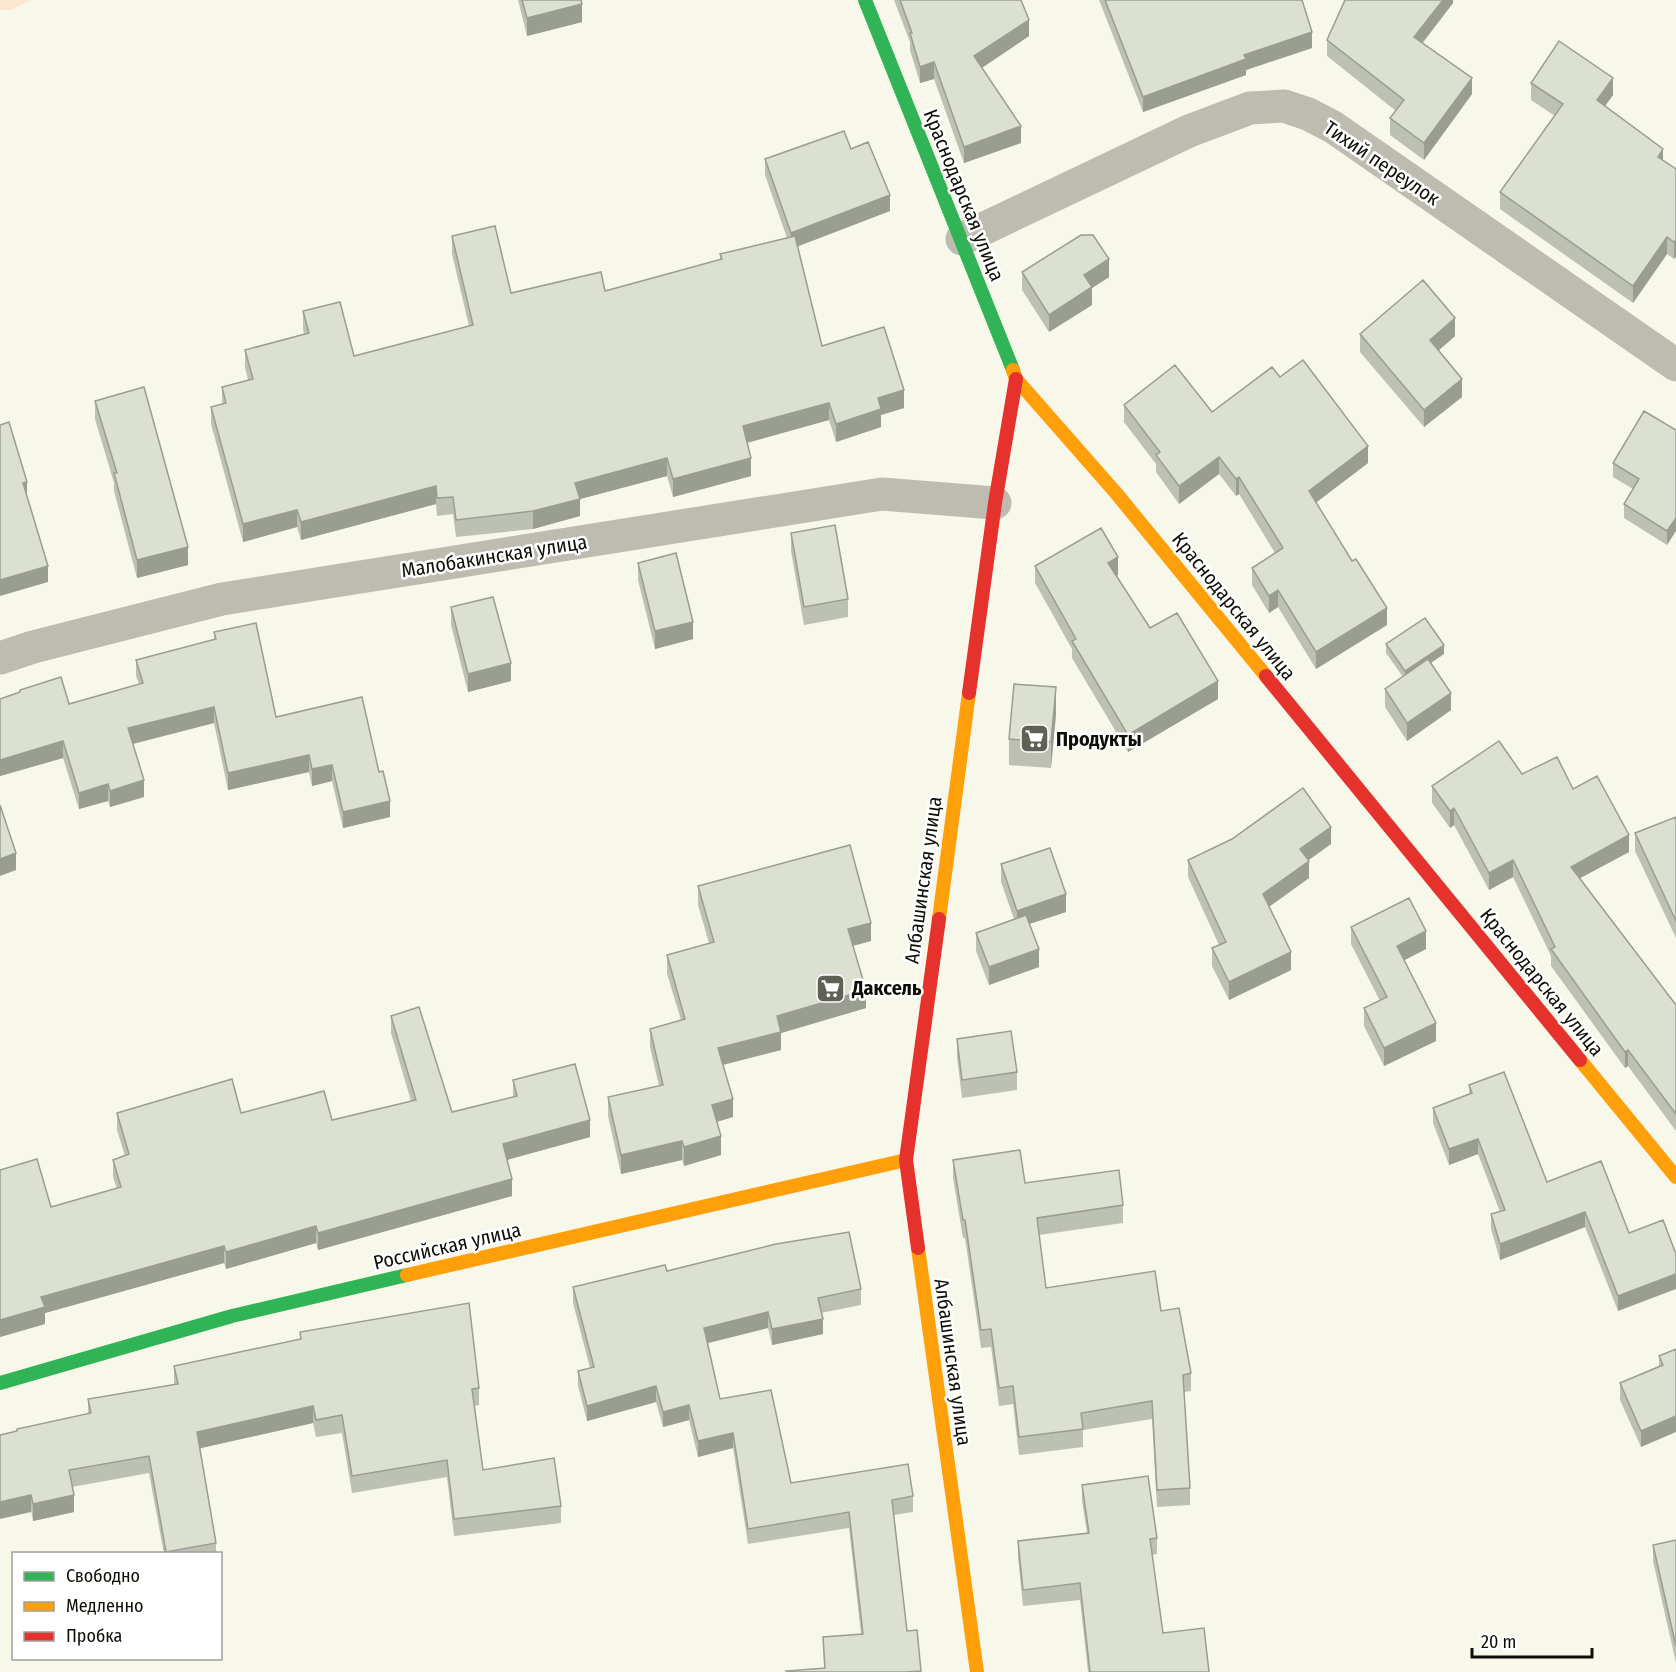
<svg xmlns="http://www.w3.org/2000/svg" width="1676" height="1672" font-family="'Fira Sans Condensed',sans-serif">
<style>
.green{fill:#fbe7cf}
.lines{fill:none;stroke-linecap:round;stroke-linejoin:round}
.street{stroke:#bebbb1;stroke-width:33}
.fast{stroke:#30b455;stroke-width:14}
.slow{stroke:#ff9f0a;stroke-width:14}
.jam{stroke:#e5322d;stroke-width:14}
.wall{fill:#bdc1b3}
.shaded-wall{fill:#9a9d92}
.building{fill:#dce0d0;stroke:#9a9d92;stroke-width:1.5}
.labels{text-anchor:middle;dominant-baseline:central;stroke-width:5;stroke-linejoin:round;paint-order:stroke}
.street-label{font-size:20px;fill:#0e0e06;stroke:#fff}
.poi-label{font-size:20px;font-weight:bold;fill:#0e0e06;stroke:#fff;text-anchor:start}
</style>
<rect width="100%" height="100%" fill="#f8f8ea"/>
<path class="green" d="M 0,0 L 31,0 L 11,10 L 0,10 Z"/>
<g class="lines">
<path class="street" d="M 962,239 L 1189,131 L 1250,108 L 1284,106 L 1308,114 L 1333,127 L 1676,365
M 0,658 L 33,647 L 222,599 L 882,494 L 995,503"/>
<path class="fast" d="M 865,0 L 1013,370
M 0,1383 L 232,1316 L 407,1275"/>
<path class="slow" d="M 1013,370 L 1016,379 L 1116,493 L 1266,676
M 939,919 L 969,693
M 1580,1060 L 1676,1177
M 918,1248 L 977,1672
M 407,1275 L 906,1160"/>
<path class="jam" d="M 1266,676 L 1580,1060
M 969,693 L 995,503 L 1016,379
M 918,1248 L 906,1160 L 939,919"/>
</g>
<path class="wall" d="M 518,0 L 581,0 L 582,22 L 527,36 Z
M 894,0 L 1021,0 L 1029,36 L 982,68 L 1021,143 L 964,163 L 934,79 L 920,83 L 910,50 L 910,42 Z
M 1099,0 L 1302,0 L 1312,48 L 1246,70 L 1246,75 L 1143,112 Z
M 1453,0 L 1453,3 L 1423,43 L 1472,94 L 1424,160 L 1390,135 L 1390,118 L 1396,111 L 1327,56 L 1327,40 Z
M 1531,83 L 1613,95 L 1605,106 L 1663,160 L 1676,169 L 1674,259 L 1667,254 L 1633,303 L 1500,209 L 1500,192 L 1555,116 L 1531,100 Z
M 851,149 L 890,211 L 798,246 L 822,346 L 904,408 L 881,415 L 881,427 L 836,442 L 829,420 L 747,442 L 751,476 L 673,497 L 667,476 L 580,499 L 580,516 L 533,529 L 456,537 L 453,514 L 437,516 L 436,504 L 301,540 L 297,527 L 243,542 L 211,424 L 211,407 L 222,404 L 222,387 L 248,380 L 245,367 L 245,350 L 304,334 L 303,329 L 303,311 L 354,356 L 469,326 L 452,254 L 452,236 L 511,293 L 605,291 L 720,260 L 720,254 L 787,238 L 765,175 L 765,159 Z
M 1022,272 L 1109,277 L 1092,288 L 1092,305 L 1049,332 L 1022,290 Z
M 1360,334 L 1455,336 L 1438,351 L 1462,397 L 1424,427 L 1360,352 Z
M 1280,377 L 1368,463 L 1316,502 L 1387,625 L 1316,669 L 1278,607 L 1269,613 L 1252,585 L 1252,568 L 1275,553 L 1239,494 L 1236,496 L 1219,474 L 1179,504 L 1156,472 L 1156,464 L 1124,422 L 1124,405 L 1212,412 Z
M 95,401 L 188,565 L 137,578 L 114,491 L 114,483 L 95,419 Z
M 1676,430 L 1667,545 L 1624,518 L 1624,504 L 1633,489 L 1613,477 L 1613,463 Z
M 791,533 L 848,599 L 848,617 L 804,625 L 791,551 Z
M 638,563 L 693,639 L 655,649 L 638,580 Z
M 1035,566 L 1118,575 L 1116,576 L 1150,628 L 1218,699 L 1128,752 L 1072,658 L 1072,649 L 1035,583 Z
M 451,607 L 511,681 L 468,692 L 451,625 Z
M 214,632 L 276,717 L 390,817 L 343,828 L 332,781 L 312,786 L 309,772 L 228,790 L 214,723 L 133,744 L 144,797 L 110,807 L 108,801 L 79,809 L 63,758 L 0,776 L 0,699 L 20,692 L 20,690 L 69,704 L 139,684 L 136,676 L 136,660 L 214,639 Z
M 1386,644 L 1444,654 L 1431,663 L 1451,710 L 1407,741 L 1385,707 L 1385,689 L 1403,677 L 1386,653 Z
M 1056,714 L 1051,768 L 1009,765 L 1009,739 Z
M 1522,774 L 1573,789 L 1629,852 L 1580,878 L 1676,1005 L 1676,1131 L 1628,1066 L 1625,1068 L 1551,966 L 1551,956 L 1513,877 L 1489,890 L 1454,825 L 1450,828 L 1432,803 L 1432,786 Z
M 1676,817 L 1676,938 L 1635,851 L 1635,833 Z
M 1331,844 L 1309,860 L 1309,878 L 1269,907 L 1291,970 L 1229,1000 L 1212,966 L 1212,948 L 1219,945 L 1188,877 L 1188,860 Z
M 1001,864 L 1066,912 L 1029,924 L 1039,967 L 989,985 L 976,951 L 976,933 L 1014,919 L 1001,882 Z
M 698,886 L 871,941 L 853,946 L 866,1008 L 781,1033 L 781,1050 L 723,1065 L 733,1117 L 717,1122 L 721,1155 L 684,1166 L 682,1160 L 621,1174 L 608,1116 L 608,1097 L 659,1086 L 650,1047 L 650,1029 L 681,1020 L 667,974 L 667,955 L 709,943 L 698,905 Z
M 1351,927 L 1426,949 L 1404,960 L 1436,1041 L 1384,1066 L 1364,1026 L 1364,1008 L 1380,1001 L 1351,944 Z
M 391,1016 L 452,1112 L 513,1097 L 513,1080 L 590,1137 L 507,1160 L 512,1196 L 318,1250 L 316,1243 L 226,1269 L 224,1263 L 45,1313 L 45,1324 L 0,1337 L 0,1170 L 51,1207 L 117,1189 L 113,1177 L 113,1160 L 125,1156 L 117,1130 L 117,1113 L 241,1113 L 332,1120 L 411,1101 L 391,1033 Z
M 957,1039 L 1017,1072 L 1017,1090 L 962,1098 L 957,1057 Z
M 1469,1085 L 1547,1182 L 1629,1233 L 1618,1311 L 1585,1227 L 1500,1260 L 1491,1229 L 1491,1214 L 1500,1212 L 1478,1154 L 1449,1165 L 1433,1123 L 1433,1108 L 1469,1094 Z
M 953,1160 L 1025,1183 L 1123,1205 L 1123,1223 L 1039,1235 L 1046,1288 L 1161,1311 L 1191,1373 L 1191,1391 L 1184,1392 L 1190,1488 L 1190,1505 L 1157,1507 L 1152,1419 L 1083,1430 L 1083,1447 L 1019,1455 L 1013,1404 L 999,1406 L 991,1347 L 981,1348 L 965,1238 L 963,1238 L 953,1178 Z
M 667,1271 L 861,1289 L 861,1305 L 821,1313 L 823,1334 L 772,1345 L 768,1328 L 708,1343 L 720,1399 L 791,1483 L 913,1496 L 913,1512 L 894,1515 L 907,1631 L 917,1630 L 921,1672 L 786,1672 L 824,1668 L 823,1637 L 861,1634 L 849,1528 L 748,1544 L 733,1448 L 698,1457 L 689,1420 L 663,1427 L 656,1402 L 587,1421 L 578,1386 L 578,1371 L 590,1368 L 573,1303 L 573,1287 Z
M 300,1332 L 479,1388 L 479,1405 L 475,1406 L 483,1470 L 561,1506 L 561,1523 L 454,1536 L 447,1477 L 352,1493 L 342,1433 L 316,1437 L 313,1423 L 200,1448 L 216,1543 L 216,1554 L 164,1554 L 149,1473 L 72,1487 L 74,1512 L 33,1521 L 17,1432 L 88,1414 L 88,1399 L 174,1384 L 174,1366 L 300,1339 Z
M 1676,1349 L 1641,1447 L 1620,1400 L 1620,1383 L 1659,1366 L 1659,1356 Z
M 1082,1485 L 1157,1538 L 1157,1554 L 1152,1555 L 1163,1633 L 1209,1672 L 1088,1672 L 1080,1600 L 1023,1606 L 1018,1558 L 1018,1541 L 1087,1533 L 1082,1501 Z
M 1676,1540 L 1676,1663 L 1653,1561 L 1653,1545 Z"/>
<path class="shaded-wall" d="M 1443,0 L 1453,0 L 1453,3 L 1414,53 L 1414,37 Z
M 582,4 L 582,22 L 527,36 L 527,18 Z
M 1029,20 L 1029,36 L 974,73 L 974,56 Z
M 1312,32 L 1312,48 L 1246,70 L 1246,75 L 1143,112 L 1143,97 L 1244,55 Z
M 934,62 L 934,79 L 920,83 L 920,67 Z
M 1472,78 L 1472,94 L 1424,160 L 1424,143 Z
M 1613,78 L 1613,95 L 1597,117 L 1597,100 Z
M 1021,126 L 1021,143 L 964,163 L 964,147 Z
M 1663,149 L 1663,166 L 1658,157 Z
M 890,195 L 890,211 L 791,249 L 791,233 Z
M 1667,237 L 1667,254 L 1633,303 L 1633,286 Z
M 1676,240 L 1676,257 L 1674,259 L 1674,242 Z
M 1109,259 L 1109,277 L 1092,288 L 1092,305 L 1049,332 L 1049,315 L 1084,275 Z
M 1455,318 L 1455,336 L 1430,358 L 1430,340 Z
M 1462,379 L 1462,397 L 1424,427 L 1424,410 Z
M 904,390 L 904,408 L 881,415 L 881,427 L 836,442 L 836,424 L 878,398 Z
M 829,403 L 829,420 L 743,444 L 743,426 Z
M 1368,446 L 1368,463 L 1309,508 L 1309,491 Z
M 1219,457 L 1219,474 L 1179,504 L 1179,486 Z
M 667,458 L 667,476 L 580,499 L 580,516 L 533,529 L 533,511 L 575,483 Z
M 751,458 L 751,476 L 673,497 L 673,479 Z
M 1239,477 L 1239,494 L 1236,496 L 1236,479 Z
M 27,482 L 27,498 L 23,483 Z
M 436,486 L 436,504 L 301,540 L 301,522 Z
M 297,510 L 297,527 L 243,542 L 243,524 Z
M 1676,518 L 1676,531 L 1667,545 L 1667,531 Z
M 188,547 L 188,565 L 137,578 L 137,560 Z
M 1118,557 L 1118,575 L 1108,580 L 1108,563 Z
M 48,566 L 48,582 L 0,596 L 0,580 Z
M 1278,590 L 1278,607 L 1269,613 L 1269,596 Z
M 1387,608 L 1387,625 L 1316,669 L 1316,652 Z
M 693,622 L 693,639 L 655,649 L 655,631 Z
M 1444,645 L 1444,654 L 1405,680 L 1405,671 Z
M 511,663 L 511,681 L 468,692 L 468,674 Z
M 1218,681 L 1218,699 L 1128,752 L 1128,735 Z
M 1056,687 L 1056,714 L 1051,768 L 1051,742 Z
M 1451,693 L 1451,710 L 1407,741 L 1407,723 Z
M 214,707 L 214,723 L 128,745 L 128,728 Z
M 63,741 L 63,758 L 0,776 L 0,760 Z
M 309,755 L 309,772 L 228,790 L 228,773 Z
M 332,765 L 332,781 L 312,786 L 312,769 Z
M 144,780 L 144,797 L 110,807 L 110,791 Z
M 108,784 L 108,801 L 79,809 L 79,793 Z
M 390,801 L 390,817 L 343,828 L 343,812 Z
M 1454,808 L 1454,825 L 1450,828 L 1450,811 Z
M 1331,827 L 1331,844 L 1300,866 L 1300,849 Z
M 1629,835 L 1629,852 L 1571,883 L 1571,867 Z
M 16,853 L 16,870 L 0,876 L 0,859 Z
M 1513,860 L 1513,877 L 1489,890 L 1489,873 Z
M 1309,861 L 1309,878 L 1263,911 L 1263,894 Z
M 1066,894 L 1066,912 L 1017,928 L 1017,911 Z
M 871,923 L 871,941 L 848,947 L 848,929 Z
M 1426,931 L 1426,949 L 1397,964 L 1397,946 Z
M 1039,949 L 1039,967 L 989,985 L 989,967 Z
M 1291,952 L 1291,970 L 1229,1000 L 1229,982 Z
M 866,990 L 866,1008 L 781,1033 L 781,1050 L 718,1066 L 718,1048 L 777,1016 Z
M 1436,1023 L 1436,1041 L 1384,1066 L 1384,1048 Z
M 1628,1050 L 1628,1066 L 1625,1068 L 1625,1052 Z
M 733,1099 L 733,1117 L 712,1123 L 712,1105 Z
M 590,1120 L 590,1137 L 503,1161 L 503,1144 Z
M 721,1136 L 721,1155 L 684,1166 L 684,1147 Z
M 1478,1139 L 1478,1154 L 1449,1165 L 1449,1149 Z
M 682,1141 L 682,1160 L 621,1174 L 621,1155 Z
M 512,1179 L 512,1196 L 318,1250 L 318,1233 Z
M 1585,1212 L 1585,1227 L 1500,1260 L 1500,1244 Z
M 316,1226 L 316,1243 L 226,1269 L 226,1252 Z
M 224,1246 L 224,1263 L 45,1313 L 45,1324 L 0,1337 L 0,1320 L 41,1297 Z
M 1676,1274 L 1676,1289 L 1618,1311 L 1618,1296 Z
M 768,1312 L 768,1328 L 704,1344 L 704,1328 Z
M 823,1319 L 823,1334 L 772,1345 L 772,1329 Z
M 656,1386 L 656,1402 L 587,1421 L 587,1406 Z
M 689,1405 L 689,1420 L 663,1427 L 663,1412 Z
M 313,1406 L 313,1423 L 197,1449 L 197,1432 Z
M 1676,1416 L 1676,1432 L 1641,1447 L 1641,1431 Z
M 733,1433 L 733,1448 L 698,1457 L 698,1441 Z
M 31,1495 L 31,1512 L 0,1519 L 0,1502 Z
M 74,1495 L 74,1512 L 33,1521 L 33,1504 Z"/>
<path class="building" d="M 522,0 L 581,0 L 582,4 L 527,18 Z
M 900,0 L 1021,0 L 1029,20 L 974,56 L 1021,126 L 964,147 L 934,62 L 920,67 L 910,33 L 912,33 Z
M 1105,0 L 1302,0 L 1312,32 L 1244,55 L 1246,59 L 1143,97 Z
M 1345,0 L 1443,0 L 1414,37 L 1472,78 L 1424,143 L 1390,118 L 1404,100 L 1327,40 Z
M 1559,41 L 1613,78 L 1597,100 L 1663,149 L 1658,157 L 1676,169 L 1676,240 L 1674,242 L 1667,237 L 1633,286 L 1500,192 L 1563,104 L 1531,83 Z
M 844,131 L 851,149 L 868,142 L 890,195 L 791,233 L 765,159 Z
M 495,226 L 511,293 L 601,272 L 605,291 L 722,259 L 720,254 L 795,236 L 822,346 L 884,327 L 904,390 L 878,398 L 881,409 L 836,424 L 829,403 L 743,426 L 751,458 L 673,479 L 667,458 L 575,483 L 580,499 L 533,511 L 456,520 L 453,497 L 437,498 L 436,486 L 301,522 L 297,510 L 243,524 L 211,407 L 226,403 L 222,387 L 253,379 L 245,350 L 309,333 L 303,311 L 340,302 L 354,356 L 473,325 L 452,236 Z
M 1081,235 L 1093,235 L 1109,259 L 1084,275 L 1092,287 L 1049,315 L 1022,272 Z
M 1423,280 L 1455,318 L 1430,340 L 1462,379 L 1424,410 L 1360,334 Z
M 1303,360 L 1368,446 L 1309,491 L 1352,561 L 1356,559 L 1387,608 L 1316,652 L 1278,590 L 1269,596 L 1252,568 L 1283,548 L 1239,477 L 1236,479 L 1219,457 L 1179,486 L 1156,455 L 1160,452 L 1124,405 L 1175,365 L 1212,412 L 1272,367 L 1280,377 Z
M 144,387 L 188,547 L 137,560 L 114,473 L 117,473 L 95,401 Z
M 1644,411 L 1676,430 L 1676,518 L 1667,531 L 1624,504 L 1639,479 L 1613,463 Z
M 9,422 L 27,482 L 23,483 L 48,566 L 0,580 L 0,425 Z
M 835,525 L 848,599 L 804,607 L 791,533 Z
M 1101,528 L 1118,557 L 1108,563 L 1150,628 L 1177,613 L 1218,681 L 1128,735 L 1072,641 L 1076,639 L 1035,566 Z
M 676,553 L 693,622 L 655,631 L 638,563 Z
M 493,597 L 511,663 L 468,674 L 451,607 Z
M 1425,618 L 1444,645 L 1405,671 L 1386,644 Z
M 256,623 L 276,717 L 362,697 L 379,772 L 383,771 L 390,801 L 343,812 L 332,765 L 312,769 L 309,755 L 228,773 L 214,707 L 128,728 L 144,780 L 110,791 L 108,784 L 79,793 L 63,741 L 0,760 L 0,699 L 20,692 L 20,690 L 61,677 L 69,704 L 143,683 L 136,660 L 216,639 L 214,632 Z
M 1428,659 L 1451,693 L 1407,723 L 1385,689 Z
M 1014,684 L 1056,687 L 1051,742 L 1009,739 Z
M 1499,741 L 1522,774 L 1557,757 L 1573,789 L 1597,776 L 1629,835 L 1571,867 L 1676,1005 L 1676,1114 L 1628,1050 L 1625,1052 L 1551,949 L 1555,947 L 1513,860 L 1489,873 L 1454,808 L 1450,811 L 1432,786 Z
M 1303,788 L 1331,827 L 1300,849 L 1309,861 L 1263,894 L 1291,952 L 1229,982 L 1212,948 L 1226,942 L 1188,860 L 1232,839 Z
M 0,805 L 16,853 L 0,859 Z
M 1676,817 L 1676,921 L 1635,833 Z
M 850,845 L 871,923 L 848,929 L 866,990 L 777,1016 L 781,1032 L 718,1048 L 733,1099 L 712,1105 L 721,1136 L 684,1147 L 682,1141 L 621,1155 L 608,1097 L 663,1085 L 650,1029 L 685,1019 L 667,955 L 714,942 L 698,886 Z
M 1050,848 L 1066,894 L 1017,911 L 1001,864 Z
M 1409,898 L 1426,931 L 1397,946 L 1436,1023 L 1384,1048 L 1364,1008 L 1387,997 L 1351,927 Z
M 1026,915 L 1039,949 L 989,967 L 976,933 Z
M 419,1007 L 452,1112 L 517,1096 L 513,1080 L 575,1064 L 590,1120 L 503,1144 L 512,1179 L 318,1233 L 316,1226 L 226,1252 L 224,1246 L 41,1297 L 45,1307 L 0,1320 L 0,1170 L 37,1159 L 51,1207 L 121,1187 L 113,1160 L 129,1154 L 117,1113 L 232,1079 L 241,1113 L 324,1091 L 332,1120 L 416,1100 L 391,1016 Z
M 1011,1031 L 1017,1072 L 962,1080 L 957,1039 Z
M 1504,1072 L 1547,1182 L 1601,1161 L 1629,1233 L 1663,1220 L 1676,1254 L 1676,1274 L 1618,1296 L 1585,1212 L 1500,1244 L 1491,1214 L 1505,1210 L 1478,1139 L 1449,1149 L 1433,1108 L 1472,1093 L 1469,1085 Z
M 1020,1150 L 1025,1183 L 1119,1170 L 1123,1205 L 1037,1218 L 1046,1288 L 1155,1271 L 1161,1311 L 1179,1308 L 1191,1373 L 1183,1375 L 1190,1488 L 1157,1490 L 1152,1401 L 1081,1413 L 1083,1429 L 1019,1437 L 1013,1386 L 999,1388 L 991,1329 L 981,1330 L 965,1220 L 963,1220 L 953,1160 Z
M 849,1232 L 861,1289 L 818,1298 L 823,1319 L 772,1329 L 768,1312 L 704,1328 L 720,1399 L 771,1390 L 791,1483 L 908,1464 L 913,1496 L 892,1500 L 907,1631 L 917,1630 L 921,1671 L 906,1672 L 787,1672 L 786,1671 L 825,1668 L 823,1637 L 863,1634 L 849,1512 L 748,1529 L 733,1433 L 698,1441 L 689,1405 L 663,1412 L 656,1386 L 587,1406 L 578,1371 L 594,1367 L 573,1287 L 665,1265 L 667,1271 L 776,1244 Z
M 469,1303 L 479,1388 L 472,1389 L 483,1470 L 554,1458 L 561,1506 L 454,1519 L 447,1460 L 352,1476 L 342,1415 L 316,1420 L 313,1406 L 197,1432 L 216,1543 L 166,1552 L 149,1456 L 69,1470 L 74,1495 L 33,1504 L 31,1495 L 0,1502 L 0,1435 L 17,1431 L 17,1429 L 91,1413 L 88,1399 L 178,1384 L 174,1366 L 301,1339 L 300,1332 Z
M 1676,1349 L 1676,1416 L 1641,1431 L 1620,1383 L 1663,1365 L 1659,1356 Z
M 1148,1476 L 1157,1538 L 1150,1539 L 1163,1633 L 1204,1628 L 1209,1672 L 1090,1672 L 1080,1583 L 1023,1590 L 1018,1541 L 1089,1533 L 1082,1485 Z
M 1676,1540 L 1676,1646 L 1653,1545 Z"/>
<defs>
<symbol id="supermarket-square" viewBox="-11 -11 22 22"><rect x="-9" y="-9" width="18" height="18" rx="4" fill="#606056" stroke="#fff"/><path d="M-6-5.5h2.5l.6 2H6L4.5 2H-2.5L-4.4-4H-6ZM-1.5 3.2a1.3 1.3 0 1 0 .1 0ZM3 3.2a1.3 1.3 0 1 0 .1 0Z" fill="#fff"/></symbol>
</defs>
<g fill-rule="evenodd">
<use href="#supermarket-square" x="1018" y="722" width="33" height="33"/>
<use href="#supermarket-square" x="814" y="972" width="33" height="33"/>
</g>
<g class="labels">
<g class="street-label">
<text transform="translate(1382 163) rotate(34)">Тихий переулок</text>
<text transform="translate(964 195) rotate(68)">Краснодарская улица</text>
<text transform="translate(494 556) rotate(-9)">Малобакинская улица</text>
<text transform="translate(1234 606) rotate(51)">Краснодарская улица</text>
<text transform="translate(923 880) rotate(-82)">Албашинская улица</text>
<text transform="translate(1542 982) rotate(51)">Краснодарская улица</text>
<text transform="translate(447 1246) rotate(-13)">Российская улица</text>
<text transform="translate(953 1362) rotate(82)">Албашинская улица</text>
</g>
<g class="poi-label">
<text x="1056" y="739">Продукты</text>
<text x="852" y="988">Даксель</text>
</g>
</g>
<rect x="12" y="1552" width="210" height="108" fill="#ffffff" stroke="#9f9f9b" stroke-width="1.5"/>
<rect x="24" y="1572" width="30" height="9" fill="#30b455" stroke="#9f9f9b" stroke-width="1.5"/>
<text x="66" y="1582" font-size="18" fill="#0e0e06">Свободно</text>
<rect x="24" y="1602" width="30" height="9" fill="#ff9f0a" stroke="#9f9f9b" stroke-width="1.5"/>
<text x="66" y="1612" font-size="18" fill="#0e0e06">Медленно</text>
<rect x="24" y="1632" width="30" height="9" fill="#e5322d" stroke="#9f9f9b" stroke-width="1.5"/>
<text x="66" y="1642" font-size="18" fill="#0e0e06">Пробка</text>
<path d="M1472 1648v9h120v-9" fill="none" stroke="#0e0e06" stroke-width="3"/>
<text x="1481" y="1648" font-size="18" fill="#0e0e06" stroke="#ffffff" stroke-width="4.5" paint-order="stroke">20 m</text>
</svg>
